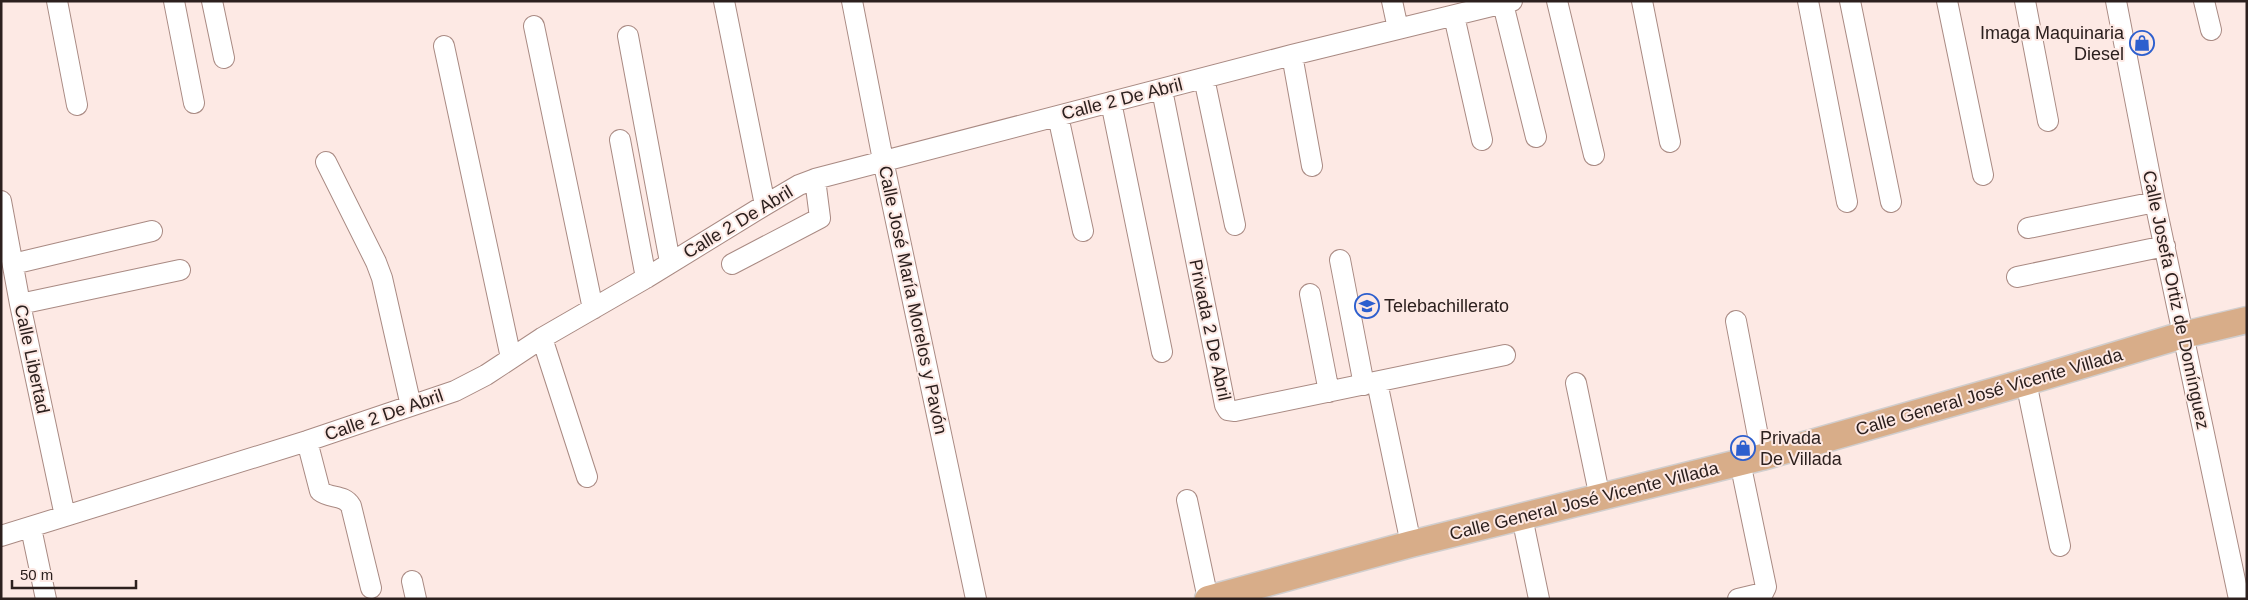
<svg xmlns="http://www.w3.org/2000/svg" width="2248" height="600" font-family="Arial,sans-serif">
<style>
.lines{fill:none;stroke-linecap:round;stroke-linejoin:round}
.minor-casing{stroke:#a98a83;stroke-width:22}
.major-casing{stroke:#d1cece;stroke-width:29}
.minor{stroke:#fff;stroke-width:20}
.major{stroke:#d8ad89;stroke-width:26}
.labels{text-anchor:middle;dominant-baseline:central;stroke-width:4;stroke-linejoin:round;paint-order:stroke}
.poi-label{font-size:18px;fill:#2c201e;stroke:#fde9e4;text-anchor:start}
.street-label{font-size:18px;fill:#2c201e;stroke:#fde9e4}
</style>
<rect width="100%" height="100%" fill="#fde9e4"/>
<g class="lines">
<defs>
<path id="minor" d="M 57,1 L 77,105
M 174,1 L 194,103
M 212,1 L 224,58
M 724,1 L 765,205
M 852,1 L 883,160 L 976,599
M 1392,1 L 1398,29
M 1557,1 L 1594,155
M 1642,1 L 1670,142
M 1808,1 L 1847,202
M 1850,1 L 1891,202
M 1947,1 L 1983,175
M 2025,1 L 2048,121
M 2116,1 L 2155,202 L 2239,599
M 2204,1 L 2211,30
M 1503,4 L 1536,137
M 1454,16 L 1482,140
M 534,26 L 593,309
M 628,36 L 670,262
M 444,46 L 511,358
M 1292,55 L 1312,166
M 1204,78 L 1235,225
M 1162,90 L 1225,405 L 1228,410 L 1235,411 L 1505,355
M 1111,102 L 1162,352
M 1058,116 L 1083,231
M 620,140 L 646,278
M 326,162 L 376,262 L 382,278 L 411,406
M 1,201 L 20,304 L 65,516
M 2028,228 L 2155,202
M 1340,260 L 1364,385
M 13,264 L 152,231
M 732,264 L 820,218 L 815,179
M 2017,277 L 2165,246
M 1310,294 L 1329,392
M 20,304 L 180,270
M 1736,321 L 1762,457
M 542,338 L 587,477
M 1377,382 L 1411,544
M 2026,382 L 2060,546
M 1576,383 L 1600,498
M 307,441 L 320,491 C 330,499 344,494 351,506 L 371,588
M 1187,500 L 1208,599
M 1522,517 L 1539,599
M 31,528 L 46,599
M 1,536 L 307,441 L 455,391 L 486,375 L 542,338 L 646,278 L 765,205 L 799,185 L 815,179 L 1292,55 L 1512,1
M 412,581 L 416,599
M 1738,599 L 1763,593 L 1766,587 L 1740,462"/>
<path id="major" d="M 1208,599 L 1411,544 L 1762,457 L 2026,382 L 2183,335 L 2247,320"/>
</defs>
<use href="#minor" class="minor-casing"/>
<use href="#major" class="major-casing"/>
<use href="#minor" class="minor"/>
<use href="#major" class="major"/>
</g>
<defs>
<symbol id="shop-ring" viewBox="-11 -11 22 22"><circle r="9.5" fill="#fde9e4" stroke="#2d5fce" stroke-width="1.5"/><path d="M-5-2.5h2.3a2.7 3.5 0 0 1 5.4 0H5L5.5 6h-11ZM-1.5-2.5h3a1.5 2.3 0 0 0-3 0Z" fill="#2d5fce"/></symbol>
<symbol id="school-ring" viewBox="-11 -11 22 22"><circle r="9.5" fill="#fde9e4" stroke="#2d5fce" stroke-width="1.5"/><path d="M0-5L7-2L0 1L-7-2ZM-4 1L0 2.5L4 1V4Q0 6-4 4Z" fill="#2d5fce"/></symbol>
</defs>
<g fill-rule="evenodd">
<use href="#shop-ring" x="2128" y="29" width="28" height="28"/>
<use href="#school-ring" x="1353" y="292" width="28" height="28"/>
<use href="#shop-ring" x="1729" y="434" width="28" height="28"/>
</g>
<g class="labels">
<g class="poi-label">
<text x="2124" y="33" text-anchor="end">Imaga Maquinaria<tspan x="2124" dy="21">Diesel</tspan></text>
<text x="1384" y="306">Telebachillerato</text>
<text x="1760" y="438">Privada<tspan x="1760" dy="21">De Villada</tspan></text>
</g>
<g class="street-label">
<text transform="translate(1122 99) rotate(-14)">Calle 2 De Abril</text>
<text transform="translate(738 222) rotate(-31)">Calle 2 De Abril</text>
<text transform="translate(913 300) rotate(78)">Calle José María Morelos y Pavón</text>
<text transform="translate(2176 300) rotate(78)">Calle Josefa Ortiz de Domínguez</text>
<text transform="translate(1210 330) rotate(78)">Privada 2 De Abril</text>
<text transform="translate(32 359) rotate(78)">Calle Libertad</text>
<text transform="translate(1989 392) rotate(-16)">Calle General José Vicente Villada</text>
<text transform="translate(384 415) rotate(-19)">Calle 2 De Abril</text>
<text transform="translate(1584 501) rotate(-14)">Calle General José Vicente Villada</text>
</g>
</g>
<rect width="2248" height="600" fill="none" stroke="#2c201e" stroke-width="5"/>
<path d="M12 580v8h124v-8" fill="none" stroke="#2c201e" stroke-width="2.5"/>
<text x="20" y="580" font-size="15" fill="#2c201e" stroke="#fde9e4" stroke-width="4" paint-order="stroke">50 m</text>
</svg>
